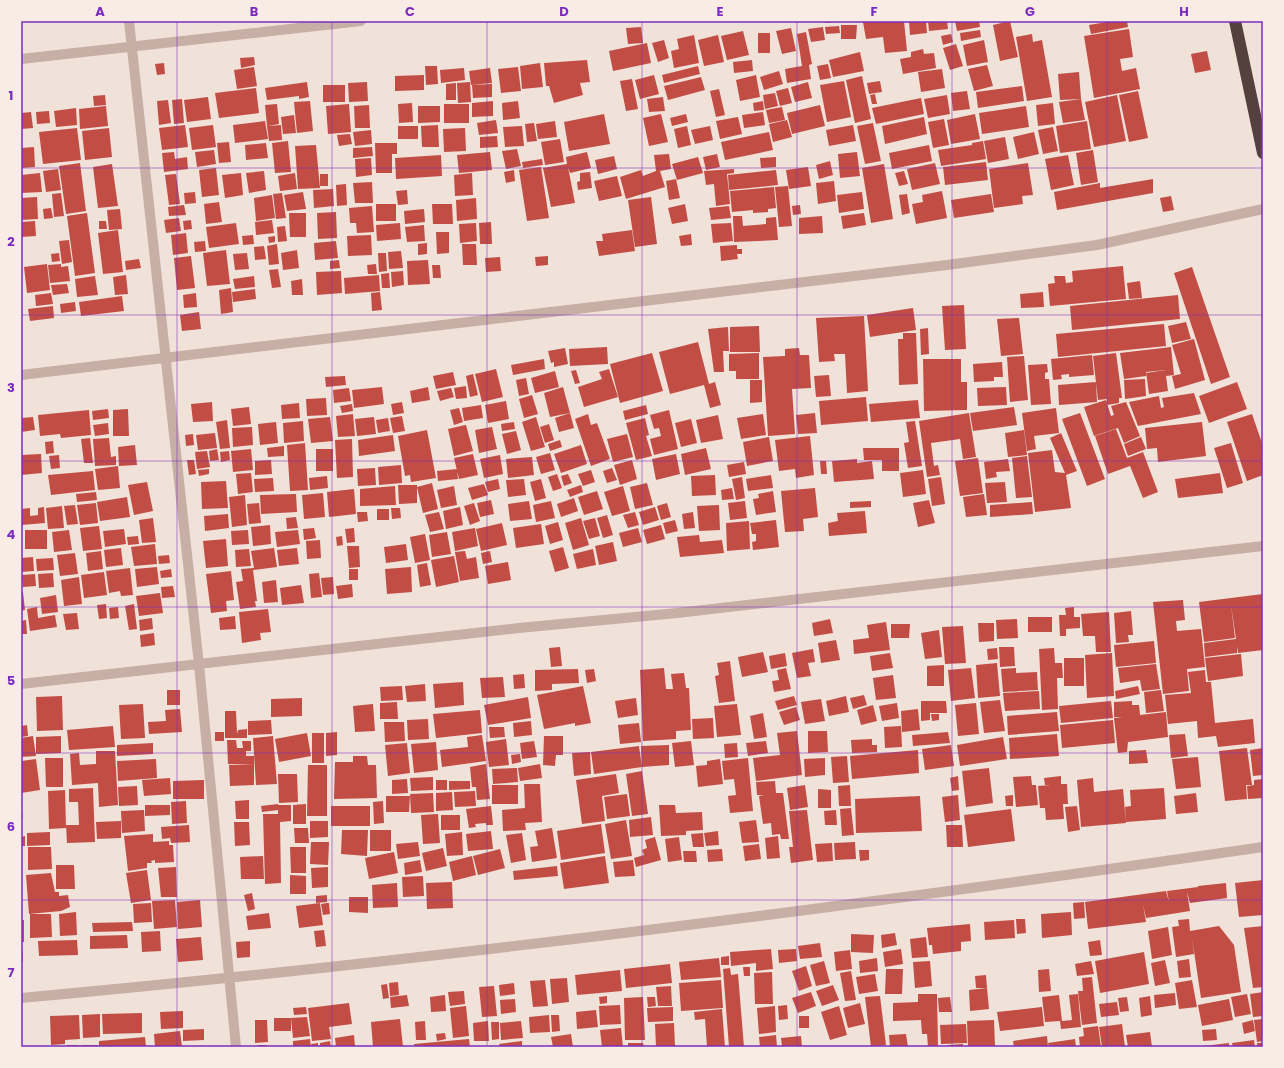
<svg xmlns="http://www.w3.org/2000/svg" width="1284" height="1068" font-family="Poppins,sans-serif">
<style>
.building{fill:#c24d45}
.lines{fill:none;stroke-linecap:round;stroke-linejoin:round}
.minor{stroke:#c8afa5;stroke-width:10}
.highway{stroke:#54413e;stroke-width:12}
.grid{fill:none;stroke:#7b2cbf;stroke-width:1;stroke-opacity:0.55}
.neatline{fill:none;stroke:#7b2cbf;stroke-width:1.5}
.grid-label{font-size:13px;text-anchor:middle;font-weight:bold;fill:#7b2cbf}
</style>
<rect width="100%" height="100%" fill="#f0e1d9"/>
<path class="building" d="M 825,21 L 835,21 L 835,22 L 825,23 Z
M 874,21 L 904,21 L 907,51 L 885,53 L 883,37 L 866,39 L 863,22 Z
M 909,21 L 926,21 L 927,33 L 910,35 Z
M 928,21 L 947,21 L 948,29 L 929,31 Z
M 955,21 L 979,21 L 980,27 L 957,31 Z
M 1010,21 L 1018,57 L 1000,61 L 993,25 Z
M 1113,21 L 1127,21 L 1128,27 L 1091,34 L 1089,25 Z
M 841,25 L 857,25 L 856,39 L 841,39 Z
M 839,26 L 840,33 L 826,34 L 825,27 Z
M 641,27 L 643,43 L 628,44 L 626,28 Z
M 823,27 L 825,40 L 811,42 L 808,29 Z
M 791,28 L 796,51 L 782,54 L 776,31 Z
M 1129,29 L 1133,57 L 1120,59 L 1122,71 L 1136,68 L 1140,89 L 1094,98 L 1084,36 Z
M 980,30 L 981,37 L 961,41 L 960,33 Z
M 743,31 L 749,55 L 727,60 L 721,36 Z
M 806,32 L 812,64 L 809,65 L 811,79 L 787,83 L 785,69 L 802,66 L 797,34 Z
M 758,33 L 770,33 L 770,53 L 758,53 Z
M 951,34 L 953,42 L 943,45 L 941,36 Z
M 1032,34 L 1033,42 L 1042,40 L 1052,97 L 1027,101 L 1016,37 Z
M 694,35 L 699,63 L 674,68 L 671,51 L 679,49 L 677,39 Z
M 718,35 L 724,62 L 704,66 L 698,40 Z
M 664,40 L 669,58 L 658,62 L 652,43 Z
M 984,40 L 988,62 L 967,66 L 963,45 Z
M 647,43 L 651,63 L 613,71 L 609,51 Z
M 956,44 L 963,66 L 950,70 L 943,48 Z
M 923,49 L 924,54 L 934,53 L 936,68 L 903,74 L 900,59 L 911,57 L 911,52 Z
M 1207,51 L 1211,70 L 1195,73 L 1191,54 Z
M 860,52 L 864,71 L 833,77 L 829,60 Z
M 254,57 L 255,65 L 241,68 L 240,58 Z
M 587,60 L 590,82 L 580,83 L 583,95 L 554,103 L 549,86 L 546,86 L 544,63 Z
M 752,60 L 753,71 L 734,73 L 733,62 Z
M 164,63 L 165,74 L 157,75 L 155,64 Z
M 540,63 L 543,87 L 522,89 L 520,66 Z
M 828,64 L 831,78 L 820,80 L 817,66 Z
M 987,65 L 993,86 L 974,91 L 968,69 Z
M 425,66 L 437,66 L 438,84 L 426,85 Z
M 698,66 L 700,74 L 664,83 L 662,75 Z
M 254,67 L 257,86 L 237,89 L 234,70 Z
M 518,67 L 521,91 L 501,93 L 498,69 Z
M 464,68 L 465,80 L 441,83 L 440,70 Z
M 490,68 L 492,83 L 471,85 L 469,71 Z
M 942,69 L 945,88 L 921,92 L 918,72 Z
M 779,71 L 783,84 L 764,90 L 760,77 Z
M 1079,72 L 1081,99 L 1060,100 L 1058,74 Z
M 424,75 L 424,90 L 395,91 L 395,76 Z
M 654,75 L 659,94 L 640,99 L 635,80 Z
M 756,75 L 760,97 L 740,101 L 736,80 Z
M 862,76 L 871,119 L 855,123 L 846,80 Z
M 701,77 L 705,90 L 668,100 L 664,86 Z
M 632,79 L 638,109 L 626,111 L 620,81 Z
M 844,81 L 851,117 L 827,122 L 820,85 Z
M 880,81 L 882,92 L 869,94 L 867,83 Z
M 307,82 L 309,97 L 299,99 L 299,96 L 267,100 L 265,88 Z
M 367,82 L 368,101 L 349,102 L 348,83 Z
M 470,82 L 471,102 L 458,103 L 457,83 Z
M 808,82 L 812,98 L 795,102 L 791,87 Z
M 456,83 L 456,100 L 446,100 L 446,84 Z
M 492,84 L 492,97 L 473,98 L 472,85 Z
M 323,85 L 345,85 L 345,102 L 323,102 Z
M 1022,86 L 1024,101 L 978,108 L 976,92 Z
M 256,88 L 259,113 L 219,118 L 215,93 Z
M 788,88 L 792,103 L 780,106 L 776,91 Z
M 719,89 L 725,115 L 716,117 L 710,91 Z
M 967,91 L 970,109 L 953,111 L 951,93 Z
M 1138,91 L 1148,138 L 1129,142 L 1119,95 Z
M 775,93 L 778,106 L 765,109 L 763,95 Z
M 875,94 L 877,104 L 872,104 L 870,95 Z
M 105,95 L 106,105 L 94,106 L 93,96 Z
M 947,95 L 950,114 L 928,118 L 924,99 Z
M 1117,95 L 1126,141 L 1094,147 L 1085,102 Z
M 208,97 L 211,119 L 187,122 L 184,100 Z
M 663,97 L 665,111 L 649,112 L 647,99 Z
M 921,98 L 924,114 L 876,124 L 872,108 Z
M 182,99 L 184,123 L 174,124 L 172,100 Z
M 1081,99 L 1085,120 L 1063,123 L 1059,102 Z
M 168,100 L 171,123 L 159,125 L 157,101 Z
M 310,101 L 313,131 L 297,133 L 294,102 Z
M 493,101 L 493,116 L 472,117 L 472,103 Z
M 518,101 L 520,118 L 503,120 L 502,103 Z
M 763,101 L 764,110 L 754,111 L 753,103 Z
M 412,103 L 413,122 L 399,123 L 398,104 Z
M 1053,103 L 1055,124 L 1038,126 L 1036,105 Z
M 277,104 L 279,124 L 267,126 L 265,105 Z
M 349,104 L 351,132 L 328,134 L 326,106 Z
M 444,104 L 469,104 L 469,123 L 444,123 Z
M 369,105 L 370,128 L 355,128 L 354,106 Z
M 820,105 L 825,126 L 792,134 L 787,113 Z
M 106,106 L 108,126 L 80,129 L 79,109 Z
M 418,106 L 440,106 L 440,122 L 418,123 Z
M 1026,106 L 1029,127 L 982,134 L 979,113 Z
M 782,107 L 785,120 L 769,123 L 766,110 Z
M 76,108 L 77,125 L 56,127 L 54,111 Z
M 49,111 L 50,123 L 37,124 L 36,112 Z
M 31,112 L 33,128 L 21,129 L 21,113 Z
M 763,112 L 765,125 L 744,128 L 742,115 Z
M 604,114 L 610,144 L 569,151 L 564,122 Z
M 661,114 L 668,142 L 649,146 L 643,118 Z
M 686,114 L 688,122 L 672,126 L 670,118 Z
M 975,114 L 980,139 L 951,144 L 947,120 Z
M 294,115 L 296,133 L 283,134 L 281,117 Z
M 738,117 L 742,134 L 720,139 L 716,121 Z
M 924,117 L 927,134 L 885,144 L 882,126 Z
M 944,119 L 949,145 L 933,148 L 928,122 Z
M 496,120 L 498,133 L 479,135 L 477,123 Z
M 787,120 L 792,137 L 773,142 L 769,124 Z
M 265,121 L 268,139 L 235,143 L 233,125 Z
M 555,121 L 557,137 L 538,139 L 536,124 Z
M 1087,121 L 1091,149 L 1060,153 L 1056,126 Z
M 534,123 L 537,141 L 527,142 L 525,124 Z
M 873,123 L 881,161 L 865,164 L 857,126 Z
M 185,125 L 188,147 L 162,150 L 159,128 Z
M 213,125 L 216,147 L 192,150 L 189,128 Z
M 281,125 L 282,140 L 269,141 L 267,126 Z
M 438,125 L 439,147 L 422,147 L 421,126 Z
M 853,125 L 856,141 L 829,146 L 826,130 Z
M 398,126 L 418,126 L 418,139 L 398,139 Z
M 522,126 L 524,146 L 505,147 L 503,127 Z
M 687,126 L 691,145 L 678,148 L 674,129 Z
M 710,126 L 713,140 L 695,144 L 691,130 Z
M 1053,127 L 1058,151 L 1043,154 L 1038,130 Z
M 77,128 L 81,160 L 43,164 L 39,132 Z
M 109,128 L 112,157 L 85,160 L 82,131 Z
M 465,128 L 466,151 L 444,152 L 443,129 Z
M 371,130 L 372,144 L 355,146 L 353,132 Z
M 769,132 L 773,150 L 725,160 L 721,142 Z
M 1034,132 L 1039,154 L 1018,159 L 1013,137 Z
M 350,134 L 352,144 L 339,146 L 337,135 Z
M 497,136 L 498,147 L 480,148 L 480,137 Z
M 1005,137 L 1009,159 L 988,163 L 984,141 Z
M 560,139 L 564,162 L 545,165 L 541,142 Z
M 288,141 L 291,172 L 275,173 L 272,143 Z
M 983,141 L 986,159 L 941,166 L 938,150 L 972,145 L 972,143 Z
M 229,142 L 231,162 L 219,163 L 217,143 Z
M 266,143 L 268,158 L 246,160 L 245,145 Z
M 375,143 L 397,143 L 397,154 L 392,154 L 392,173 L 376,173 Z
M 316,145 L 320,188 L 298,189 L 295,146 Z
M 929,145 L 932,161 L 892,169 L 889,153 Z
M 34,147 L 35,167 L 21,168 L 21,148 Z
M 372,147 L 373,156 L 353,158 L 353,148 Z
M 517,149 L 521,166 L 506,169 L 502,151 Z
M 214,150 L 216,164 L 197,167 L 195,152 Z
M 1093,150 L 1098,182 L 1081,185 L 1076,153 Z
M 174,152 L 175,159 L 187,157 L 188,169 L 164,172 L 162,153 Z
M 490,152 L 492,170 L 459,173 L 457,155 Z
M 587,152 L 591,168 L 570,173 L 568,167 L 575,203 L 551,207 L 543,168 L 567,164 L 566,157 Z
M 857,152 L 860,176 L 840,178 L 838,154 Z
M 669,154 L 671,169 L 660,171 L 665,187 L 626,199 L 620,177 L 641,170 L 643,176 L 656,171 L 654,155 Z
M 717,154 L 720,167 L 706,170 L 703,157 Z
M 441,155 L 442,176 L 396,179 L 395,158 Z
M 1068,155 L 1074,185 L 1051,190 L 1045,159 Z
M 614,156 L 617,169 L 598,174 L 595,160 Z
M 698,157 L 703,173 L 677,180 L 672,164 Z
M 776,157 L 776,167 L 761,168 L 760,158 Z
M 371,158 L 372,175 L 356,177 L 355,159 Z
M 542,159 L 543,165 L 523,168 L 522,162 Z
M 830,161 L 833,175 L 819,179 L 816,165 Z
M 986,162 L 988,180 L 945,185 L 943,167 Z
M 80,163 L 86,211 L 66,214 L 59,166 Z
M 935,163 L 940,184 L 912,190 L 907,169 Z
M 1028,163 L 1033,195 L 1022,196 L 1023,204 L 994,208 L 989,169 Z
M 112,164 L 118,206 L 98,208 L 93,167 Z
M 884,164 L 893,219 L 871,223 L 862,168 Z
M 541,167 L 549,218 L 527,221 L 519,170 Z
M 808,167 L 811,186 L 789,189 L 786,170 Z
M 216,168 L 219,195 L 202,197 L 199,170 Z
M 58,169 L 61,190 L 46,192 L 43,171 Z
M 734,169 L 734,173 L 727,174 L 730,204 L 716,206 L 714,184 L 706,185 L 704,171 Z
M 514,170 L 515,181 L 506,183 L 504,172 Z
M 776,170 L 778,185 L 729,190 L 728,175 Z
M 264,171 L 266,190 L 249,193 L 246,173 Z
M 904,171 L 908,184 L 899,186 L 895,173 Z
M 590,172 L 592,188 L 578,190 L 577,182 L 580,181 L 580,173 Z
M 40,173 L 42,192 L 21,193 L 21,175 Z
M 241,173 L 243,195 L 225,198 L 222,175 Z
M 295,173 L 297,189 L 280,191 L 278,176 Z
M 472,173 L 473,195 L 455,196 L 454,175 Z
M 176,174 L 180,204 L 169,205 L 165,175 Z
M 320,174 L 328,174 L 328,186 L 320,186 Z
M 617,176 L 622,196 L 599,201 L 594,181 Z
M 676,179 L 680,198 L 669,200 L 666,181 Z
M 1153,179 L 1153,193 L 1057,210 L 1054,192 L 1100,183 L 1100,188 Z
M 834,181 L 836,201 L 818,204 L 816,183 Z
M 372,182 L 373,203 L 355,203 L 353,183 Z
M 346,184 L 347,205 L 337,206 L 336,185 Z
M 788,186 L 792,226 L 779,227 L 775,187 Z
M 774,187 L 776,208 L 768,209 L 768,212 L 753,213 L 753,210 L 732,212 L 730,191 Z
M 333,189 L 334,206 L 314,208 L 313,190 Z
M 407,190 L 408,204 L 398,205 L 396,191 Z
M 942,191 L 947,218 L 916,224 L 912,204 L 923,202 L 922,195 Z
M 195,192 L 196,203 L 185,204 L 184,193 Z
M 303,192 L 306,209 L 287,211 L 284,195 Z
M 862,192 L 864,209 L 839,213 L 837,195 Z
M 61,193 L 64,216 L 54,217 L 52,194 Z
M 282,193 L 286,218 L 276,219 L 273,194 Z
M 907,194 L 910,213 L 902,215 L 899,195 Z
M 991,194 L 994,212 L 954,218 L 951,200 Z
M 272,195 L 275,218 L 256,221 L 254,198 Z
M 1171,196 L 1174,210 L 1163,212 L 1160,198 Z
M 37,197 L 38,219 L 21,220 L 21,198 Z
M 651,197 L 657,244 L 635,247 L 628,200 Z
M 476,198 L 477,219 L 457,221 L 456,200 Z
M 219,202 L 222,222 L 206,224 L 204,204 Z
M 376,204 L 396,204 L 396,221 L 376,221 Z
M 432,204 L 452,204 L 453,224 L 433,224 Z
M 685,204 L 688,221 L 672,224 L 668,208 Z
M 184,205 L 186,215 L 169,216 L 168,207 Z
M 800,205 L 801,214 L 793,215 L 792,206 Z
M 372,206 L 374,232 L 357,233 L 356,223 L 350,223 L 349,208 Z
M 729,206 L 731,218 L 711,220 L 709,208 Z
M 51,208 L 53,218 L 44,219 L 43,209 Z
M 120,209 L 122,229 L 109,230 L 107,210 Z
M 424,209 L 425,222 L 405,224 L 404,211 Z
M 336,212 L 337,238 L 318,239 L 317,213 Z
M 87,213 L 95,273 L 75,276 L 67,216 Z
M 289,213 L 306,213 L 306,237 L 290,237 Z
M 864,213 L 866,225 L 843,229 L 841,216 Z
M 733,216 L 742,216 L 743,226 L 766,224 L 766,218 L 776,217 L 778,240 L 734,242 Z
M 822,216 L 823,233 L 799,234 L 799,218 Z
M 179,218 L 181,231 L 166,233 L 164,220 Z
M 191,220 L 192,229 L 184,230 L 183,221 Z
M 272,220 L 274,233 L 256,235 L 255,222 Z
M 35,221 L 36,236 L 21,237 L 21,222 Z
M 99,221 L 106,221 L 107,229 L 99,229 Z
M 491,222 L 492,244 L 480,244 L 479,223 Z
M 236,223 L 239,244 L 209,248 L 206,227 Z
M 400,223 L 401,239 L 377,241 L 376,225 Z
M 476,223 L 477,241 L 460,243 L 459,224 Z
M 731,223 L 733,241 L 713,243 L 711,224 Z
M 424,225 L 425,241 L 407,242 L 405,227 Z
M 285,226 L 287,241 L 278,242 L 277,227 Z
M 118,230 L 123,272 L 103,274 L 98,233 Z
M 632,230 L 635,251 L 599,256 L 596,241 L 603,241 L 602,234 Z
M 436,232 L 449,232 L 449,253 L 437,254 Z
M 186,233 L 188,253 L 173,255 L 171,235 Z
M 691,234 L 692,245 L 681,246 L 679,236 Z
M 253,235 L 254,244 L 243,245 L 242,236 Z
M 371,235 L 372,255 L 348,256 L 347,236 Z
M 275,236 L 275,242 L 269,243 L 268,237 Z
M 69,240 L 72,262 L 62,264 L 59,241 Z
M 205,241 L 206,251 L 195,252 L 194,242 Z
M 336,241 L 338,258 L 315,260 L 314,243 Z
M 427,243 L 427,254 L 418,255 L 418,244 Z
M 277,244 L 279,264 L 269,265 L 267,246 Z
M 462,244 L 476,244 L 477,265 L 463,265 Z
M 737,245 L 737,249 L 742,249 L 742,254 L 737,254 L 738,259 L 721,261 L 720,246 Z
M 264,246 L 266,259 L 255,260 L 254,247 Z
M 226,250 L 230,284 L 207,286 L 203,253 Z
M 297,250 L 299,268 L 283,270 L 281,253 Z
M 401,251 L 403,268 L 389,269 L 388,252 Z
M 59,253 L 60,261 L 52,262 L 51,254 Z
M 247,253 L 249,269 L 235,270 L 233,254 Z
M 378,253 L 386,253 L 387,271 L 379,272 Z
M 191,256 L 195,288 L 177,290 L 174,258 Z
M 548,256 L 548,265 L 536,266 L 535,257 Z
M 500,257 L 501,271 L 486,272 L 485,258 Z
M 139,259 L 141,268 L 126,270 L 125,261 Z
M 339,260 L 340,268 L 330,269 L 330,261 Z
M 428,260 L 430,284 L 408,285 L 407,261 Z
M 47,264 L 50,290 L 27,293 L 24,267 Z
M 61,264 L 61,267 L 68,266 L 70,281 L 50,283 L 48,265 Z
M 376,264 L 377,274 L 368,274 L 367,265 Z
M 432,265 L 440,265 L 441,278 L 433,278 Z
M 1123,266 L 1126,299 L 1050,306 L 1048,284 L 1055,283 L 1054,276 L 1065,276 L 1066,283 L 1073,282 L 1072,271 Z
M 1192,267 L 1230,377 L 1211,384 L 1174,273 Z
M 278,269 L 281,287 L 272,288 L 269,270 Z
M 341,271 L 342,293 L 317,295 L 316,272 Z
M 403,271 L 404,285 L 392,287 L 391,272 Z
M 389,273 L 390,288 L 382,288 L 381,274 Z
M 126,275 L 128,294 L 115,295 L 113,277 Z
M 379,275 L 380,291 L 345,294 L 344,278 Z
M 95,276 L 98,295 L 77,297 L 75,279 Z
M 254,276 L 255,287 L 235,289 L 233,279 Z
M 302,279 L 303,295 L 292,295 L 291,281 Z
M 1140,281 L 1142,298 L 1129,299 L 1127,283 Z
M 67,284 L 69,293 L 53,295 L 51,285 Z
M 231,288 L 233,312 L 221,314 L 219,290 Z
M 255,289 L 256,299 L 233,302 L 232,292 Z
M 380,292 L 382,310 L 372,311 L 371,293 Z
M 1043,292 L 1044,307 L 1021,308 L 1020,294 Z
M 51,293 L 53,304 L 36,306 L 35,295 Z
M 196,293 L 197,307 L 184,308 L 183,295 Z
M 1178,295 L 1180,319 L 1072,330 L 1070,306 Z
M 122,296 L 124,311 L 81,316 L 79,302 Z
M 75,302 L 76,311 L 61,313 L 60,304 Z
M 964,305 L 966,349 L 945,350 L 942,306 Z
M 53,306 L 54,318 L 30,321 L 28,309 Z
M 913,308 L 916,330 L 870,337 L 867,315 Z
M 199,312 L 201,329 L 182,331 L 180,315 Z
M 864,316 L 868,391 L 847,393 L 845,354 L 834,354 L 835,361 L 819,362 L 816,318 Z
M 1019,318 L 1023,354 L 1001,356 L 997,319 Z
M 1186,322 L 1191,339 L 1172,343 L 1168,326 Z
M 1164,324 L 1166,346 L 1058,357 L 1056,334 Z
M 759,326 L 760,352 L 730,352 L 730,327 Z
M 728,327 L 729,351 L 723,351 L 724,372 L 714,372 L 708,329 Z
M 928,328 L 929,354 L 921,355 L 920,329 Z
M 903,333 L 916,333 L 918,384 L 899,385 L 898,339 L 903,339 Z
M 1194,339 L 1205,380 L 1175,389 L 1172,376 L 1181,374 L 1172,345 Z
M 698,342 L 709,384 L 715,382 L 721,405 L 710,408 L 704,385 L 670,394 L 659,352 Z
M 607,347 L 608,364 L 570,366 L 569,349 Z
M 1171,347 L 1174,375 L 1166,376 L 1168,391 L 1149,394 L 1147,379 L 1146,373 L 1166,370 L 1146,372 L 1146,376 L 1124,379 L 1120,353 Z
M 565,348 L 568,364 L 554,367 L 554,362 L 551,363 L 548,351 Z
M 799,348 L 800,355 L 809,355 L 811,388 L 792,389 L 795,434 L 768,436 L 763,357 L 785,356 L 785,349 Z
M 652,353 L 663,391 L 620,403 L 610,364 Z
M 759,353 L 759,379 L 736,379 L 736,371 L 729,371 L 729,354 Z
M 1116,353 L 1122,398 L 1119,398 L 1119,403 L 1107,405 L 1107,399 L 1098,400 L 1093,356 Z
M 1092,355 L 1094,375 L 1069,377 L 1069,374 L 1061,375 L 1062,379 L 1053,380 L 1051,359 Z
M 1024,356 L 1028,400 L 1010,402 L 1007,357 Z
M 544,359 L 545,369 L 513,375 L 511,365 Z
M 923,359 L 961,359 L 961,382 L 967,382 L 967,410 L 924,411 Z
M 1002,362 L 1003,377 L 994,377 L 994,381 L 974,382 L 973,364 Z
M 1047,364 L 1048,372 L 1045,373 L 1045,379 L 1049,379 L 1051,404 L 1031,405 L 1028,365 Z
M 496,369 L 503,397 L 482,402 L 475,374 Z
M 609,369 L 618,397 L 584,407 L 578,387 L 602,379 L 599,372 Z
M 576,370 L 580,383 L 575,384 L 571,371 Z
M 555,371 L 559,387 L 535,393 L 531,378 Z
M 453,372 L 456,385 L 436,389 L 433,376 Z
M 473,374 L 478,395 L 470,397 L 466,376 Z
M 829,375 L 831,396 L 816,397 L 814,376 Z
M 345,376 L 346,385 L 326,387 L 325,377 Z
M 526,378 L 529,394 L 519,396 L 516,380 Z
M 1145,379 L 1146,396 L 1125,399 L 1124,380 Z
M 750,380 L 762,380 L 762,402 L 750,403 Z
M 1096,382 L 1097,402 L 1059,405 L 1058,385 Z
M 1237,382 L 1247,409 L 1209,423 L 1199,396 Z
M 466,386 L 467,398 L 456,399 L 454,388 Z
M 382,387 L 384,404 L 354,408 L 352,390 Z
M 428,387 L 430,400 L 412,403 L 410,391 Z
M 563,387 L 570,413 L 550,417 L 544,393 Z
M 1006,387 L 1007,405 L 978,406 L 977,388 Z
M 349,388 L 351,401 L 334,403 L 333,390 Z
M 451,388 L 454,397 L 440,401 L 437,391 Z
M 1194,393 L 1201,414 L 1138,426 L 1129,402 L 1159,396 L 1161,408 L 1164,407 L 1162,398 Z
M 532,395 L 538,414 L 524,418 L 519,399 Z
M 866,397 L 868,421 L 821,425 L 819,401 Z
M 326,398 L 327,415 L 307,416 L 306,399 Z
M 918,400 L 920,418 L 871,422 L 869,404 Z
M 1106,400 L 1111,416 L 1114,415 L 1111,406 L 1126,402 L 1140,436 L 1124,443 L 1118,428 L 1094,436 L 1084,407 Z
M 506,401 L 509,419 L 488,423 L 485,405 Z
M 212,402 L 213,421 L 193,422 L 191,404 Z
M 402,402 L 404,413 L 393,415 L 391,404 Z
M 299,403 L 300,418 L 282,419 L 281,405 Z
M 352,404 L 353,411 L 342,413 L 340,406 Z
M 481,405 L 483,418 L 464,421 L 462,408 Z
M 646,405 L 648,414 L 625,420 L 623,411 Z
M 249,407 L 251,424 L 233,426 L 231,409 Z
M 1014,407 L 1017,425 L 973,431 L 970,413 Z
M 459,408 L 463,422 L 454,425 L 450,410 Z
M 1056,408 L 1059,433 L 1034,436 L 1036,449 L 1027,451 L 1022,413 Z
M 108,409 L 109,418 L 93,420 L 92,411 Z
M 128,409 L 129,436 L 113,436 L 113,410 Z
M 89,410 L 91,435 L 61,438 L 60,434 L 40,436 L 38,415 Z
M 669,410 L 678,449 L 654,455 L 650,439 L 661,436 L 659,428 L 654,429 L 650,415 Z
M 570,413 L 574,428 L 559,432 L 555,418 Z
M 815,413 L 817,433 L 798,434 L 796,415 Z
M 969,413 L 976,457 L 963,459 L 960,439 L 931,443 L 934,466 L 938,465 L 940,475 L 927,477 L 919,421 Z
M 1080,413 L 1105,479 L 1087,486 L 1062,419 Z
M 353,414 L 355,436 L 338,437 L 336,416 Z
M 588,414 L 591,425 L 597,423 L 610,459 L 591,466 L 575,419 Z
M 763,414 L 766,435 L 741,439 L 737,418 Z
M 1252,414 L 1263,446 L 1263,475 L 1247,481 L 1227,422 Z
M 718,415 L 723,439 L 701,443 L 696,420 Z
M 402,416 L 405,431 L 393,433 L 390,418 Z
M 33,417 L 35,430 L 21,432 L 21,418 Z
M 330,417 L 333,441 L 311,443 L 308,419 Z
M 374,417 L 376,434 L 357,436 L 355,419 Z
M 536,417 L 545,447 L 531,451 L 522,422 Z
M 388,418 L 390,431 L 378,433 L 376,420 Z
M 645,418 L 649,435 L 646,436 L 652,456 L 636,460 L 626,423 Z
M 691,419 L 697,443 L 681,447 L 675,423 Z
M 227,420 L 230,448 L 220,449 L 216,422 Z
M 303,421 L 304,441 L 284,443 L 283,423 Z
M 915,421 L 922,466 L 908,468 L 904,443 L 909,442 L 906,422 Z
M 276,422 L 278,443 L 260,445 L 258,424 Z
M 514,422 L 515,429 L 502,431 L 501,424 Z
M 1202,422 L 1206,456 L 1158,462 L 1157,448 L 1147,449 L 1145,428 Z
M 108,423 L 109,434 L 95,436 L 93,425 Z
M 549,424 L 554,440 L 545,443 L 540,427 Z
M 465,425 L 466,425 L 473,451 L 454,456 L 448,429 Z
M 252,427 L 253,445 L 233,447 L 232,428 Z
M 492,427 L 497,449 L 479,453 L 475,430 Z
M 1116,429 L 1127,458 L 1143,452 L 1158,492 L 1143,498 L 1130,466 L 1108,474 L 1095,436 Z
M 427,430 L 436,478 L 411,482 L 410,475 L 405,476 L 398,436 Z
M 1024,430 L 1027,455 L 1008,457 L 1005,433 Z
M 516,431 L 521,450 L 507,454 L 502,434 Z
M 215,433 L 217,448 L 198,450 L 196,435 Z
M 1061,433 L 1077,471 L 1066,475 L 1071,508 L 1035,512 L 1028,453 L 1052,450 L 1055,472 L 1065,473 L 1050,438 Z
M 193,434 L 194,445 L 186,446 L 185,435 Z
M 627,434 L 633,457 L 613,462 L 607,439 Z
M 393,435 L 395,451 L 359,456 L 358,440 Z
M 810,436 L 814,475 L 796,478 L 795,469 L 779,471 L 775,440 Z
M 769,437 L 773,461 L 747,466 L 743,442 Z
M 1141,437 L 1146,449 L 1128,456 L 1124,444 Z
M 90,438 L 93,463 L 84,463 L 81,439 Z
M 109,438 L 111,457 L 116,456 L 116,465 L 95,466 L 93,439 Z
M 352,439 L 353,477 L 337,478 L 335,440 Z
M 560,440 L 562,447 L 550,451 L 548,444 Z
M 53,441 L 54,453 L 46,454 L 45,442 Z
M 305,443 L 308,490 L 290,491 L 287,445 Z
M 1231,443 L 1243,483 L 1227,488 L 1214,448 Z
M 135,445 L 137,465 L 119,466 L 118,447 Z
M 581,445 L 587,464 L 561,473 L 554,454 Z
M 284,446 L 284,456 L 268,457 L 267,448 Z
M 706,448 L 711,469 L 685,475 L 681,454 Z
M 863,448 L 899,448 L 899,471 L 882,471 L 882,460 L 864,460 Z
M 217,449 L 219,460 L 210,461 L 209,451 Z
M 251,449 L 253,470 L 233,472 L 231,451 Z
M 316,449 L 333,449 L 333,471 L 316,471 Z
M 207,451 L 210,467 L 197,469 L 195,452 Z
M 229,451 L 230,460 L 221,462 L 220,452 Z
M 550,453 L 555,470 L 541,474 L 536,457 Z
M 41,454 L 42,473 L 21,475 L 21,455 Z
M 473,454 L 478,475 L 459,479 L 454,458 Z
M 676,454 L 680,474 L 656,480 L 652,459 Z
M 59,455 L 60,468 L 51,469 L 49,456 Z
M 500,455 L 503,474 L 484,478 L 480,459 Z
M 1027,456 L 1032,497 L 1016,498 L 1012,458 Z
M 532,457 L 534,475 L 508,478 L 506,459 Z
M 978,458 L 983,493 L 960,496 L 955,461 Z
M 857,459 L 857,463 L 872,461 L 874,479 L 834,482 L 832,461 Z
M 1008,459 L 1010,471 L 996,472 L 997,477 L 986,479 L 984,462 Z
M 187,460 L 194,460 L 196,474 L 189,475 Z
M 271,460 L 272,474 L 255,475 L 255,461 Z
M 632,460 L 637,479 L 620,485 L 614,465 Z
M 820,461 L 826,461 L 827,474 L 821,474 Z
M 744,462 L 746,474 L 729,477 L 727,465 Z
M 401,465 L 402,483 L 379,485 L 378,467 Z
M 118,466 L 120,488 L 98,490 L 95,469 Z
M 375,468 L 376,485 L 358,486 L 357,469 Z
M 612,468 L 617,480 L 607,483 L 603,471 Z
M 209,469 L 209,474 L 199,476 L 198,470 Z
M 457,469 L 458,479 L 438,481 L 437,471 Z
M 591,470 L 595,482 L 583,486 L 578,474 Z
M 923,470 L 926,494 L 903,497 L 900,473 Z
M 93,471 L 95,490 L 51,495 L 48,475 Z
M 251,473 L 253,492 L 238,494 L 236,474 Z
M 1220,473 L 1223,493 L 1178,498 L 1175,479 Z
M 557,474 L 562,488 L 553,491 L 548,477 Z
M 568,474 L 572,483 L 564,486 L 561,476 Z
M 715,475 L 716,495 L 692,496 L 691,476 Z
M 771,475 L 773,488 L 748,491 L 746,479 Z
M 327,476 L 328,488 L 310,490 L 309,478 Z
M 742,477 L 745,498 L 736,500 L 732,479 Z
M 941,477 L 945,504 L 932,506 L 928,479 Z
M 273,478 L 274,491 L 255,492 L 254,479 Z
M 498,479 L 500,489 L 488,492 L 485,482 Z
M 524,479 L 526,495 L 508,497 L 506,480 Z
M 541,479 L 546,498 L 535,501 L 530,482 Z
M 226,481 L 228,508 L 202,509 L 201,482 Z
M 147,482 L 153,511 L 134,515 L 128,485 Z
M 1005,482 L 1007,502 L 987,503 L 985,483 Z
M 432,483 L 438,509 L 423,513 L 417,487 Z
M 647,483 L 653,505 L 635,509 L 630,487 Z
M 484,484 L 488,495 L 472,500 L 468,488 Z
M 398,485 L 417,485 L 417,503 L 399,504 Z
M 581,485 L 583,492 L 570,497 L 567,490 Z
M 395,486 L 396,505 L 360,506 L 360,489 Z
M 454,486 L 457,505 L 441,508 L 437,490 Z
M 623,486 L 630,511 L 612,516 L 604,492 Z
M 732,488 L 734,499 L 722,500 L 721,490 Z
M 815,488 L 818,517 L 803,519 L 804,531 L 785,532 L 781,491 Z
M 354,489 L 356,514 L 329,517 L 327,492 Z
M 597,491 L 603,509 L 584,515 L 578,497 Z
M 773,491 L 776,512 L 756,515 L 753,499 L 759,498 L 758,494 Z
M 96,492 L 97,500 L 77,502 L 76,494 Z
M 323,493 L 325,517 L 304,519 L 302,495 Z
M 296,494 L 297,512 L 261,514 L 260,495 Z
M 984,494 L 987,515 L 966,517 L 963,497 Z
M 245,495 L 247,525 L 232,527 L 229,497 Z
M 127,497 L 130,517 L 100,521 L 97,502 Z
M 574,498 L 578,511 L 561,517 L 557,504 Z
M 491,500 L 494,514 L 480,517 L 477,503 Z
M 929,500 L 935,523 L 918,527 L 913,503 Z
M 529,501 L 532,519 L 510,521 L 508,504 Z
M 551,501 L 555,518 L 536,522 L 533,505 Z
M 745,501 L 747,518 L 730,520 L 728,503 Z
M 871,501 L 871,507 L 850,508 L 850,502 Z
M 1032,502 L 1033,514 L 990,517 L 990,505 Z
M 96,503 L 98,523 L 80,525 L 77,505 Z
M 259,503 L 261,523 L 249,524 L 247,504 Z
M 474,503 L 480,521 L 470,525 L 464,506 Z
M 667,503 L 671,517 L 661,520 L 657,506 Z
M 75,505 L 78,524 L 67,525 L 64,506 Z
M 719,505 L 720,530 L 699,531 L 697,506 Z
M 62,506 L 64,528 L 48,529 L 46,508 Z
M 44,507 L 45,523 L 21,525 L 21,509 L 30,508 L 30,516 L 38,515 L 38,508 Z
M 460,507 L 463,525 L 446,529 L 443,511 Z
M 655,507 L 659,520 L 643,525 L 639,512 Z
M 391,508 L 400,508 L 401,518 L 392,519 Z
M 377,509 L 389,509 L 389,520 L 377,520 Z
M 865,511 L 867,533 L 829,536 L 828,523 L 838,521 L 837,513 Z
M 357,512 L 367,512 L 368,521 L 358,522 Z
M 439,512 L 444,529 L 430,532 L 425,515 Z
M 635,512 L 639,525 L 628,528 L 623,515 Z
M 693,512 L 695,528 L 684,529 L 682,514 Z
M 228,514 L 229,528 L 205,531 L 204,516 Z
M 607,515 L 613,535 L 603,538 L 597,518 Z
M 296,517 L 298,528 L 287,529 L 286,518 Z
M 153,518 L 156,542 L 142,543 L 139,520 Z
M 581,518 L 589,545 L 573,550 L 565,523 Z
M 595,518 L 600,536 L 589,539 L 583,521 Z
M 675,520 L 678,531 L 666,534 L 663,523 Z
M 776,520 L 779,547 L 753,550 L 752,542 L 756,541 L 756,534 L 752,534 L 750,523 Z
M 749,521 L 750,549 L 727,551 L 726,523 Z
M 558,522 L 563,540 L 550,544 L 545,526 Z
M 502,523 L 507,545 L 481,551 L 476,529 Z
M 541,524 L 544,544 L 516,548 L 513,528 Z
M 270,525 L 271,544 L 253,546 L 251,527 Z
M 661,525 L 665,539 L 647,544 L 643,530 Z
M 99,526 L 102,549 L 83,551 L 80,528 Z
M 314,528 L 316,538 L 304,540 L 303,529 Z
M 354,528 L 355,542 L 347,543 L 345,529 Z
M 475,528 L 478,546 L 455,551 L 452,532 Z
M 638,528 L 642,542 L 623,547 L 619,533 Z
M 124,529 L 126,544 L 105,547 L 103,531 Z
M 25,530 L 47,530 L 47,549 L 25,549 Z
M 69,530 L 72,550 L 54,552 L 52,532 Z
M 248,530 L 249,544 L 232,545 L 231,531 Z
M 298,530 L 300,544 L 277,547 L 275,532 Z
M 447,532 L 451,554 L 432,557 L 429,535 Z
M 425,534 L 430,560 L 415,563 L 410,537 Z
M 699,535 L 700,542 L 722,540 L 724,553 L 680,557 L 677,537 Z
M 138,536 L 139,544 L 128,545 L 127,537 Z
M 342,536 L 343,545 L 337,546 L 336,537 Z
M 226,539 L 228,566 L 206,568 L 203,541 Z
M 320,540 L 321,558 L 307,559 L 306,541 Z
M 613,542 L 617,561 L 599,565 L 595,546 Z
M 155,544 L 157,564 L 134,566 L 131,547 Z
M 406,544 L 408,560 L 386,563 L 384,547 Z
M 347,546 L 359,546 L 360,567 L 349,568 Z
M 563,547 L 569,568 L 555,572 L 549,551 Z
M 121,548 L 123,565 L 106,567 L 104,550 Z
M 274,548 L 277,567 L 253,570 L 257,601 L 255,601 L 256,607 L 240,609 L 236,582 L 243,581 L 241,569 L 254,568 L 251,551 Z
M 297,548 L 299,564 L 279,566 L 277,550 Z
M 249,549 L 251,566 L 236,567 L 235,550 Z
M 593,549 L 596,565 L 577,569 L 573,554 Z
M 101,551 L 103,569 L 88,571 L 86,553 Z
M 465,551 L 467,559 L 476,557 L 479,578 L 460,581 L 455,552 Z
M 490,551 L 492,562 L 483,564 L 481,553 Z
M 75,553 L 78,574 L 60,576 L 57,555 Z
M 169,555 L 170,563 L 159,564 L 158,556 Z
M 454,556 L 459,582 L 436,587 L 431,560 Z
M 33,557 L 34,571 L 21,572 L 21,558 Z
M 53,558 L 54,570 L 37,571 L 36,559 Z
M 508,562 L 511,580 L 488,584 L 485,566 Z
M 427,563 L 431,585 L 420,587 L 417,565 Z
M 157,567 L 159,584 L 137,587 L 135,569 Z
M 411,567 L 412,592 L 387,594 L 385,569 Z
M 130,568 L 133,595 L 121,596 L 120,591 L 109,593 L 106,571 Z
M 171,569 L 172,577 L 161,578 L 160,571 Z
M 349,569 L 358,569 L 358,580 L 349,580 Z
M 231,571 L 234,600 L 226,601 L 227,611 L 211,613 L 206,574 Z
M 104,572 L 107,595 L 84,598 L 81,575 Z
M 53,573 L 54,587 L 39,588 L 38,574 Z
M 319,573 L 322,597 L 311,598 L 309,574 Z
M 35,574 L 36,586 L 23,587 L 22,575 Z
M 79,577 L 82,604 L 64,606 L 61,580 Z
M 333,577 L 334,594 L 323,595 L 321,578 Z
M 276,580 L 278,602 L 264,603 L 262,582 Z
M 352,584 L 353,597 L 338,599 L 336,586 Z
M 301,585 L 304,603 L 282,605 L 280,588 Z
M 173,586 L 175,597 L 162,598 L 161,587 Z
M 21,592 L 23,592 L 25,610 L 21,611 Z
M 160,593 L 163,613 L 139,616 L 136,596 Z
M 1263,594 L 1263,650 L 1238,653 L 1237,646 L 1237,653 L 1205,657 L 1204,643 L 1236,639 L 1231,605 L 1235,638 L 1204,642 L 1199,602 Z
M 56,595 L 58,612 L 42,614 L 40,598 Z
M 1183,600 L 1185,620 L 1176,621 L 1177,631 L 1201,629 L 1205,667 L 1187,669 L 1189,691 L 1163,694 L 1153,602 Z
M 106,604 L 107,618 L 99,619 L 97,605 Z
M 134,604 L 137,629 L 129,630 L 125,606 Z
M 37,607 L 38,618 L 55,615 L 57,627 L 30,631 L 27,609 Z
M 118,607 L 119,618 L 110,619 L 109,608 Z
M 1074,607 L 1074,617 L 1080,617 L 1080,628 L 1066,629 L 1066,636 L 1060,636 L 1059,615 L 1066,615 L 1065,608 Z
M 268,609 L 271,632 L 260,633 L 261,640 L 242,643 L 239,612 Z
M 1131,611 L 1133,635 L 1128,635 L 1129,642 L 1116,643 L 1114,613 Z
M 1109,612 L 1111,652 L 1096,652 L 1095,636 L 1083,636 L 1081,614 Z
M 77,613 L 79,629 L 66,630 L 63,614 Z
M 235,616 L 236,629 L 220,630 L 219,618 Z
M 1028,617 L 1052,617 L 1052,632 L 1028,632 Z
M 152,618 L 153,629 L 140,631 L 139,620 Z
M 830,619 L 833,633 L 814,636 L 812,623 Z
M 1017,619 L 1018,638 L 997,639 L 996,620 Z
M 26,620 L 27,634 L 21,634 L 21,621 Z
M 886,622 L 890,650 L 854,654 L 853,640 L 869,638 L 867,625 Z
M 978,623 L 994,623 L 994,641 L 979,642 Z
M 891,624 L 910,624 L 909,638 L 891,638 Z
M 963,626 L 966,663 L 945,664 L 942,627 Z
M 939,630 L 942,657 L 925,659 L 921,633 Z
M 154,633 L 155,645 L 141,647 L 140,635 Z
M 836,640 L 840,660 L 821,663 L 818,643 Z
M 1154,641 L 1156,663 L 1116,667 L 1114,645 Z
M 560,647 L 562,666 L 551,667 L 549,648 Z
M 999,647 L 1014,647 L 1015,666 L 1000,667 Z
M 997,648 L 998,659 L 988,660 L 987,649 Z
M 1054,648 L 1055,663 L 1062,663 L 1063,678 L 1057,678 L 1058,709 L 1042,710 L 1039,649 Z
M 813,649 L 815,662 L 808,663 L 811,676 L 797,678 L 792,653 Z
M 763,652 L 768,672 L 742,677 L 738,657 Z
M 785,653 L 787,666 L 771,669 L 769,656 Z
M 890,653 L 893,668 L 872,671 L 870,656 Z
M 1112,653 L 1114,696 L 1087,698 L 1085,655 Z
M 1241,654 L 1243,676 L 1208,681 L 1205,658 Z
M 1064,658 L 1084,658 L 1084,686 L 1064,686 Z
M 730,661 L 735,701 L 719,703 L 715,676 L 719,675 L 717,663 Z
M 997,663 L 1000,696 L 978,698 L 976,665 Z
M 1156,664 L 1160,689 L 1142,691 L 1140,680 L 1120,683 L 1118,668 Z
M 944,665 L 944,686 L 927,686 L 927,666 Z
M 664,668 L 666,689 L 673,689 L 671,674 L 684,673 L 686,688 L 689,688 L 691,730 L 676,731 L 676,739 L 643,741 L 640,670 Z
M 786,668 L 791,689 L 774,692 L 772,681 L 779,680 L 777,670 Z
M 971,668 L 975,698 L 951,701 L 948,670 Z
M 1016,668 L 1016,673 L 1037,672 L 1038,690 L 1003,692 L 1001,669 Z
M 578,669 L 579,683 L 552,684 L 552,690 L 535,691 L 535,670 Z
M 594,669 L 596,681 L 587,683 L 585,670 Z
M 1205,670 L 1206,682 L 1211,682 L 1215,723 L 1253,719 L 1255,743 L 1218,747 L 1216,736 L 1198,738 L 1197,721 L 1168,724 L 1165,695 L 1191,693 L 1188,672 Z
M 524,674 L 525,688 L 514,689 L 513,675 Z
M 893,675 L 896,698 L 876,700 L 873,678 Z
M 503,677 L 505,697 L 482,698 L 480,678 Z
M 463,682 L 464,705 L 435,708 L 433,684 Z
M 425,684 L 426,701 L 407,702 L 405,686 Z
M 402,686 L 403,700 L 381,701 L 380,687 Z
M 583,686 L 591,723 L 575,726 L 575,723 L 544,729 L 537,695 Z
M 1138,686 L 1140,694 L 1116,699 L 1115,691 Z
M 167,690 L 180,690 L 180,705 L 167,705 Z
M 1161,690 L 1164,711 L 1146,713 L 1144,692 Z
M 1039,691 L 1040,709 L 1005,711 L 1003,693 Z
M 864,695 L 867,705 L 853,709 L 850,698 Z
M 62,696 L 63,730 L 37,731 L 36,697 Z
M 794,696 L 797,705 L 778,710 L 775,701 Z
M 846,696 L 849,712 L 829,716 L 826,701 Z
M 528,697 L 531,718 L 488,725 L 484,705 Z
M 302,698 L 302,716 L 271,717 L 271,699 Z
M 636,698 L 638,715 L 618,718 L 615,701 Z
M 821,699 L 825,721 L 805,724 L 801,702 Z
M 1000,700 L 1005,731 L 984,733 L 980,702 Z
M 921,701 L 946,701 L 947,713 L 930,713 L 930,720 L 921,721 Z
M 1111,701 L 1113,718 L 1061,723 L 1059,706 Z
M 1132,701 L 1132,705 L 1139,705 L 1140,715 L 1166,712 L 1168,737 L 1128,742 L 1127,752 L 1118,753 L 1114,718 L 1122,717 L 1114,717 L 1114,702 Z
M 397,702 L 398,719 L 380,719 L 380,703 Z
M 897,703 L 899,718 L 882,721 L 879,706 Z
M 976,703 L 979,734 L 958,736 L 955,705 Z
M 143,704 L 145,738 L 121,739 L 119,705 Z
M 373,704 L 375,731 L 355,732 L 353,706 Z
M 737,704 L 741,735 L 717,737 L 714,706 Z
M 873,705 L 877,721 L 861,725 L 857,710 Z
M 796,707 L 800,720 L 784,725 L 779,712 Z
M 180,709 L 182,732 L 149,734 L 148,722 L 166,721 L 165,710 Z
M 918,709 L 920,730 L 902,732 L 901,711 Z
M 480,710 L 482,733 L 436,738 L 433,714 Z
M 225,711 L 236,711 L 237,734 L 238,730 L 247,729 L 247,738 L 225,738 Z
M 1057,712 L 1059,731 L 1008,735 L 1007,716 Z
M 763,713 L 767,737 L 754,739 L 750,716 Z
M 931,714 L 939,714 L 939,720 L 932,721 Z
M 713,718 L 714,738 L 693,739 L 692,719 Z
M 428,719 L 429,739 L 408,740 L 407,720 Z
M 271,720 L 272,734 L 248,735 L 248,721 Z
M 1113,720 L 1115,743 L 1062,748 L 1060,725 Z
M 531,721 L 532,735 L 514,737 L 513,723 Z
M 384,722 L 404,722 L 405,741 L 385,742 Z
M 639,723 L 641,742 L 620,744 L 618,725 Z
M 27,725 L 28,736 L 21,737 L 21,726 Z
M 113,726 L 115,747 L 69,750 L 67,730 Z
M 901,726 L 902,747 L 885,748 L 884,727 Z
M 489,727 L 504,727 L 505,737 L 490,738 Z
M 797,731 L 802,775 L 756,781 L 753,758 L 780,755 L 777,733 Z
M 808,731 L 827,731 L 828,752 L 808,753 Z
M 215,732 L 224,732 L 224,741 L 215,741 Z
M 337,732 L 337,755 L 326,756 L 326,733 Z
M 948,732 L 950,743 L 913,746 L 912,735 Z
M 307,733 L 311,756 L 279,762 L 275,739 Z
M 312,733 L 324,733 L 324,763 L 312,763 Z
M 1057,734 L 1059,756 L 1010,759 L 1009,738 Z
M 1185,734 L 1188,756 L 1171,758 L 1169,735 Z
M 482,735 L 486,761 L 442,767 L 440,750 L 468,747 L 467,737 Z
M 33,736 L 36,756 L 21,757 L 21,738 Z
M 61,736 L 61,753 L 36,754 L 36,737 Z
M 273,736 L 277,784 L 256,785 L 253,738 Z
M 544,736 L 563,736 L 563,755 L 556,755 L 555,766 L 543,765 Z
M 1003,737 L 1007,759 L 960,766 L 957,745 Z
M 506,739 L 509,765 L 489,767 L 486,742 Z
M 872,739 L 872,745 L 877,745 L 877,752 L 852,753 L 851,740 Z
M 227,740 L 236,740 L 237,748 L 243,748 L 242,741 L 251,741 L 251,751 L 246,751 L 246,756 L 254,756 L 254,764 L 228,764 Z
M 534,741 L 537,757 L 522,759 L 520,743 Z
M 691,741 L 694,765 L 675,767 L 672,743 Z
M 766,741 L 768,753 L 748,756 L 746,743 Z
M 436,742 L 438,770 L 414,773 L 411,744 Z
M 153,743 L 153,754 L 117,756 L 117,745 Z
M 407,743 L 410,773 L 388,776 L 385,745 Z
M 737,743 L 738,757 L 725,758 L 724,744 Z
M 669,745 L 669,765 L 642,767 L 641,746 Z
M 951,745 L 954,766 L 925,770 L 922,749 Z
M 639,746 L 642,767 L 594,774 L 591,752 Z
M 1247,748 L 1252,785 L 1246,785 L 1247,799 L 1225,801 L 1219,751 Z
M 1263,748 L 1263,775 L 1253,776 L 1250,750 Z
M 918,750 L 919,773 L 852,779 L 850,756 Z
M 1146,750 L 1148,763 L 1129,764 L 1129,751 Z
M 96,751 L 115,751 L 118,805 L 99,807 L 98,783 L 72,785 L 70,754 L 79,753 L 80,765 L 96,764 Z
M 590,752 L 591,774 L 574,776 L 572,753 Z
M 520,754 L 521,762 L 512,764 L 511,755 Z
M 353,756 L 367,756 L 368,765 L 376,765 L 377,798 L 334,799 L 335,762 L 353,762 Z
M 847,756 L 849,782 L 833,783 L 831,757 Z
M 1198,757 L 1201,787 L 1176,789 L 1172,759 Z
M 45,758 L 63,758 L 63,787 L 46,787 Z
M 748,758 L 753,811 L 730,813 L 728,796 L 736,795 L 734,779 L 724,780 L 722,761 Z
M 825,758 L 825,775 L 805,777 L 804,759 Z
M 36,759 L 40,790 L 21,793 L 21,761 Z
M 156,759 L 157,778 L 118,781 L 117,761 Z
M 720,759 L 723,784 L 698,787 L 696,766 L 707,765 L 707,761 Z
M 254,764 L 254,785 L 230,786 L 229,765 Z
M 486,764 L 490,799 L 477,800 L 476,787 L 472,787 L 470,767 Z
M 540,764 L 542,778 L 520,781 L 518,768 Z
M 308,765 L 327,765 L 327,816 L 307,816 Z
M 517,768 L 518,782 L 493,784 L 492,769 Z
M 989,768 L 993,803 L 966,807 L 962,771 Z
M 642,771 L 648,814 L 632,816 L 626,774 Z
M 278,774 L 297,774 L 298,802 L 279,803 Z
M 616,774 L 619,793 L 602,796 L 605,821 L 582,824 L 576,780 Z
M 958,776 L 959,790 L 952,791 L 950,778 Z
M 1031,776 L 1032,785 L 1036,785 L 1038,805 L 1016,807 L 1013,777 Z
M 1061,776 L 1061,784 L 1067,784 L 1068,804 L 1063,804 L 1064,819 L 1046,820 L 1045,808 L 1040,808 L 1038,786 L 1051,785 L 1045,785 L 1044,778 Z
M 433,777 L 433,790 L 411,791 L 410,778 Z
M 170,778 L 171,794 L 144,796 L 142,780 Z
M 1093,778 L 1094,792 L 1123,789 L 1126,823 L 1081,827 L 1077,780 Z
M 407,779 L 408,793 L 392,794 L 392,780 Z
M 1263,779 L 1263,798 L 1248,799 L 1247,786 L 1254,785 L 1254,780 Z
M 204,780 L 204,799 L 173,799 L 173,781 Z
M 436,780 L 447,780 L 447,790 L 436,790 Z
M 449,781 L 470,781 L 470,789 L 449,790 Z
M 775,781 L 776,793 L 783,793 L 789,839 L 781,839 L 780,834 L 772,835 L 771,823 L 763,824 L 759,796 L 764,795 L 757,795 L 756,782 Z
M 524,784 L 540,784 L 542,822 L 525,823 L 526,830 L 503,831 L 502,810 L 525,808 Z
M 492,785 L 518,785 L 518,804 L 492,804 Z
M 805,785 L 808,807 L 790,810 L 787,788 Z
M 850,785 L 851,806 L 839,806 L 838,786 Z
M 137,786 L 138,805 L 119,806 L 118,787 Z
M 93,788 L 95,842 L 67,843 L 66,825 L 79,825 L 78,802 L 69,802 L 69,789 Z
M 1164,788 L 1166,819 L 1126,822 L 1125,807 L 1131,806 L 1130,790 Z
M 818,789 L 831,790 L 831,808 L 818,808 Z
M 65,790 L 66,828 L 49,829 L 48,791 Z
M 475,791 L 476,806 L 455,807 L 454,792 Z
M 452,792 L 453,810 L 436,811 L 436,793 Z
M 433,793 L 434,812 L 411,813 L 410,794 Z
M 1196,793 L 1198,812 L 1176,814 L 1174,796 Z
M 627,794 L 630,816 L 607,819 L 604,797 Z
M 958,795 L 960,820 L 945,822 L 942,797 Z
M 1013,795 L 1013,806 L 1006,806 L 1005,796 Z
M 386,796 L 410,796 L 409,812 L 386,812 Z
M 920,796 L 922,831 L 856,833 L 855,799 Z
M 249,800 L 249,819 L 236,819 L 235,801 Z
M 186,801 L 187,823 L 172,824 L 171,802 Z
M 383,801 L 384,823 L 374,824 L 373,802 Z
M 278,804 L 278,805 L 291,805 L 291,821 L 280,822 L 281,883 L 265,884 L 263,814 L 278,814 L 278,810 L 262,812 L 261,806 Z
M 306,804 L 306,824 L 293,824 L 293,805 Z
M 145,805 L 170,805 L 170,815 L 145,816 Z
M 659,805 L 675,805 L 676,813 L 702,812 L 703,830 L 686,831 L 686,835 L 661,836 Z
M 331,806 L 370,806 L 370,826 L 331,826 Z
M 491,806 L 493,825 L 486,825 L 486,823 L 475,824 L 476,827 L 469,828 L 466,809 Z
M 1077,806 L 1080,830 L 1068,832 L 1065,807 Z
M 21,807 L 23,817 L 21,817 Z
M 851,808 L 854,835 L 842,836 L 840,809 Z
M 1011,809 L 1015,841 L 968,847 L 964,815 Z
M 144,810 L 145,831 L 122,833 L 121,811 Z
M 807,810 L 813,860 L 791,863 L 789,847 L 793,847 L 789,811 Z
M 836,810 L 837,825 L 825,825 L 824,811 Z
M 438,814 L 440,843 L 423,844 L 421,815 Z
M 441,815 L 460,815 L 460,830 L 441,830 Z
M 651,817 L 653,835 L 630,837 L 629,820 Z
M 626,820 L 632,856 L 611,859 L 605,824 Z
M 756,820 L 759,842 L 742,843 L 739,822 Z
M 121,821 L 121,838 L 97,839 L 96,822 Z
M 310,821 L 328,821 L 328,837 L 310,838 Z
M 234,822 L 249,822 L 250,845 L 235,846 Z
M 601,824 L 605,853 L 561,860 L 557,831 Z
M 189,825 L 190,842 L 171,843 L 170,838 L 162,839 L 161,827 Z
M 946,825 L 962,825 L 963,847 L 947,847 Z
M 294,828 L 308,828 L 309,843 L 295,843 Z
M 552,828 L 557,858 L 532,862 L 530,847 L 538,846 L 535,831 Z
M 342,830 L 368,830 L 367,856 L 341,854 Z
M 370,830 L 391,830 L 391,851 L 370,851 Z
M 491,831 L 493,849 L 468,851 L 466,834 Z
M 718,831 L 719,845 L 706,846 L 704,833 Z
M 50,832 L 50,845 L 27,846 L 27,833 Z
M 462,832 L 463,855 L 447,856 L 445,834 Z
M 522,833 L 526,860 L 511,863 L 506,835 Z
M 703,833 L 704,847 L 693,847 L 691,834 Z
M 153,834 L 153,842 L 169,841 L 169,845 L 173,845 L 174,862 L 155,863 L 155,860 L 151,861 L 152,863 L 147,863 L 147,868 L 128,871 L 124,836 Z
M 25,836 L 25,846 L 21,846 L 21,837 Z
M 778,836 L 780,858 L 767,859 L 765,838 Z
M 655,837 L 661,860 L 636,867 L 634,858 L 644,855 L 642,850 L 647,848 L 645,840 Z
M 679,837 L 682,860 L 668,862 L 665,839 Z
M 311,842 L 329,842 L 328,865 L 310,864 Z
M 418,842 L 420,856 L 398,859 L 396,844 Z
M 855,842 L 856,859 L 835,860 L 834,843 Z
M 832,843 L 833,861 L 817,862 L 815,844 Z
M 759,844 L 761,859 L 745,861 L 743,846 Z
M 28,847 L 51,847 L 52,869 L 28,870 Z
M 290,847 L 306,847 L 306,873 L 291,873 Z
M 443,848 L 447,866 L 426,871 L 422,853 Z
M 500,849 L 505,868 L 478,875 L 473,856 Z
M 722,849 L 723,861 L 708,862 L 707,850 Z
M 859,850 L 869,850 L 869,860 L 860,861 Z
M 683,851 L 696,851 L 697,862 L 684,862 Z
M 394,852 L 398,873 L 369,879 L 365,858 Z
M 263,856 L 264,879 L 241,879 L 240,857 Z
M 472,856 L 476,875 L 453,881 L 449,862 Z
M 605,856 L 609,883 L 564,889 L 560,863 Z
M 420,860 L 422,872 L 405,875 L 404,863 Z
M 633,860 L 635,876 L 615,877 L 613,862 Z
M 56,865 L 74,865 L 75,889 L 56,889 Z
M 557,866 L 558,876 L 514,880 L 513,871 Z
M 176,867 L 177,897 L 161,897 L 158,868 Z
M 328,867 L 328,887 L 312,888 L 311,868 Z
M 147,870 L 151,900 L 131,903 L 126,873 Z
M 51,873 L 55,892 L 59,892 L 59,896 L 68,895 L 70,907 L 61,911 L 29,914 L 26,875 Z
M 290,875 L 306,876 L 306,894 L 290,894 Z
M 423,876 L 424,896 L 403,897 L 402,877 Z
M 1263,880 L 1263,915 L 1239,917 L 1235,883 Z
M 452,882 L 453,908 L 427,909 L 426,883 Z
M 397,883 L 398,907 L 373,908 L 372,885 Z
M 1226,883 L 1227,898 L 1190,903 L 1187,892 L 1190,911 L 1146,918 L 1143,905 L 1146,922 L 1088,929 L 1085,902 L 1166,891 L 1169,902 L 1167,891 L 1198,887 L 1199,898 L 1198,886 Z
M 252,893 L 255,909 L 248,911 L 244,895 Z
M 327,895 L 327,902 L 316,903 L 316,896 Z
M 349,897 L 368,897 L 368,913 L 349,912 Z
M 175,900 L 177,927 L 154,929 L 152,901 Z
M 200,900 L 202,927 L 178,929 L 177,902 Z
M 1084,902 L 1085,918 L 1074,919 L 1073,903 Z
M 151,903 L 152,922 L 134,923 L 133,904 Z
M 320,903 L 323,925 L 299,928 L 296,906 Z
M 327,903 L 329,903 L 330,914 L 323,915 L 321,904 Z
M 76,912 L 77,935 L 60,936 L 59,914 Z
M 1071,912 L 1072,935 L 1042,938 L 1041,914 Z
M 269,913 L 271,928 L 248,930 L 246,916 Z
M 30,914 L 51,914 L 52,937 L 30,938 Z
M 1016,919 L 1025,919 L 1026,933 L 1017,934 Z
M 1189,919 L 1190,931 L 1219,926 L 1234,945 L 1241,992 L 1201,998 L 1192,938 L 1194,954 L 1176,957 L 1172,927 L 1179,926 L 1178,920 Z
M 21,920 L 24,920 L 24,942 L 21,942 Z
M 1014,920 L 1015,938 L 985,940 L 984,922 Z
M 132,922 L 133,931 L 93,932 L 92,923 Z
M 970,924 L 971,941 L 961,942 L 961,951 L 933,954 L 932,945 L 929,945 L 927,928 Z
M 1263,926 L 1263,987 L 1253,988 L 1244,928 Z
M 1168,927 L 1172,955 L 1152,959 L 1148,931 Z
M 324,930 L 326,946 L 316,947 L 314,931 Z
M 160,931 L 161,951 L 142,952 L 141,932 Z
M 895,933 L 897,945 L 882,948 L 881,935 Z
M 851,934 L 874,935 L 873,953 L 851,952 Z
M 127,935 L 128,948 L 90,949 L 90,936 Z
M 201,937 L 203,960 L 178,962 L 176,939 Z
M 926,937 L 928,957 L 912,958 L 910,939 Z
M 77,940 L 78,955 L 39,956 L 38,941 Z
M 1100,940 L 1102,955 L 1090,956 L 1088,942 Z
M 250,941 L 250,957 L 237,958 L 236,942 Z
M 820,943 L 822,957 L 800,959 L 798,946 Z
M 21,944 L 22,944 L 23,962 L 21,962 Z
M 771,949 L 773,969 L 756,971 L 756,963 L 731,966 L 730,952 Z
M 796,949 L 797,961 L 779,963 L 778,950 Z
M 901,949 L 903,964 L 885,967 L 883,952 Z
M 850,950 L 852,969 L 836,971 L 834,952 Z
M 1144,952 L 1149,984 L 1100,993 L 1095,961 Z
M 729,956 L 729,965 L 721,965 L 721,957 Z
M 719,958 L 721,977 L 681,980 L 679,962 Z
M 877,958 L 878,971 L 860,973 L 859,961 Z
M 1189,959 L 1191,977 L 1179,978 L 1177,961 Z
M 1165,960 L 1170,983 L 1155,986 L 1151,963 Z
M 824,961 L 830,983 L 816,986 L 810,965 Z
M 930,961 L 932,986 L 915,988 L 913,962 Z
M 1091,961 L 1094,974 L 1077,976 L 1075,964 Z
M 670,964 L 672,983 L 626,988 L 624,969 Z
M 806,966 L 812,986 L 799,991 L 792,971 Z
M 743,967 L 750,967 L 750,976 L 744,976 Z
M 730,968 L 731,975 L 738,974 L 744,1047 L 729,1047 L 723,969 Z
M 886,969 L 903,969 L 902,994 L 885,994 Z
M 1049,969 L 1051,991 L 1039,992 L 1038,970 Z
M 620,970 L 622,991 L 577,995 L 575,975 Z
M 851,971 L 856,1000 L 845,1001 L 840,973 Z
M 772,972 L 773,1004 L 755,1004 L 754,973 Z
M 875,974 L 878,991 L 859,994 L 856,977 Z
M 986,975 L 987,988 L 976,988 L 975,976 Z
M 1092,977 L 1097,1023 L 1082,1025 L 1078,991 L 1083,991 L 1082,978 Z
M 567,978 L 569,1002 L 552,1004 L 550,979 Z
M 545,980 L 548,1006 L 533,1007 L 530,981 Z
M 721,980 L 723,1008 L 681,1011 L 679,983 Z
M 1192,980 L 1197,1007 L 1179,1009 L 1175,983 Z
M 398,982 L 399,995 L 390,996 L 389,983 Z
M 514,983 L 515,994 L 500,996 L 499,985 Z
M 387,984 L 389,998 L 383,999 L 381,985 Z
M 833,985 L 839,1000 L 822,1006 L 816,991 Z
M 494,986 L 497,1016 L 482,1017 L 479,987 Z
M 671,986 L 672,1006 L 658,1006 L 656,987 Z
M 987,988 L 989,1009 L 970,1011 L 969,990 Z
M 464,991 L 465,1004 L 450,1006 L 448,992 Z
M 811,992 L 816,1006 L 798,1013 L 792,998 Z
M 1263,992 L 1263,1016 L 1253,1017 L 1250,994 Z
M 1175,993 L 1176,1005 L 1155,1008 L 1154,995 Z
M 918,994 L 937,994 L 938,1047 L 928,1047 L 927,1034 L 922,1034 L 921,1020 L 893,1021 L 893,1003 L 918,1002 Z
M 1078,994 L 1081,1027 L 1061,1029 L 1060,1021 L 1045,1022 L 1042,997 L 1059,995 L 1062,1021 L 1072,1020 L 1069,995 Z
M 1247,994 L 1251,1014 L 1235,1017 L 1231,997 Z
M 407,995 L 409,1006 L 391,1008 L 390,997 Z
M 445,995 L 446,1011 L 431,1012 L 430,997 Z
M 607,996 L 607,1003 L 600,1004 L 599,997 Z
M 880,996 L 886,1045 L 871,1047 L 865,997 Z
M 1150,996 L 1152,1015 L 1141,1017 L 1139,998 Z
M 643,997 L 645,1040 L 625,1040 L 624,998 Z
M 647,997 L 655,997 L 656,1006 L 648,1007 Z
M 950,997 L 952,1012 L 939,1012 L 938,998 Z
M 1127,997 L 1129,1011 L 1120,1012 L 1118,998 Z
M 515,999 L 516,1012 L 501,1014 L 500,1000 Z
M 1229,999 L 1233,1020 L 1202,1026 L 1198,1005 Z
M 1117,1002 L 1119,1015 L 1101,1017 L 1099,1004 Z
M 349,1003 L 352,1024 L 329,1027 L 331,1039 L 312,1041 L 308,1008 Z
M 860,1003 L 865,1024 L 848,1028 L 843,1008 Z
M 620,1005 L 621,1024 L 600,1025 L 599,1006 Z
M 787,1005 L 788,1019 L 779,1020 L 778,1006 Z
M 466,1006 L 469,1036 L 453,1038 L 450,1008 Z
M 775,1006 L 776,1032 L 759,1034 L 757,1008 Z
M 839,1006 L 847,1035 L 830,1040 L 821,1012 Z
M 306,1007 L 307,1014 L 294,1015 L 293,1008 Z
M 673,1007 L 673,1021 L 648,1022 L 647,1008 Z
M 1042,1007 L 1044,1026 L 1000,1031 L 997,1012 Z
M 722,1009 L 725,1047 L 707,1047 L 705,1019 L 695,1020 L 694,1012 Z
M 596,1010 L 598,1027 L 577,1029 L 576,1012 Z
M 183,1011 L 183,1028 L 161,1029 L 160,1012 Z
M 142,1013 L 142,1033 L 103,1034 L 102,1014 Z
M 100,1014 L 100,1037 L 83,1038 L 82,1015 Z
M 79,1015 L 80,1039 L 65,1040 L 65,1044 L 51,1045 L 50,1016 Z
M 549,1015 L 550,1032 L 530,1033 L 529,1017 Z
M 551,1015 L 559,1015 L 560,1031 L 552,1032 Z
M 799,1016 L 809,1016 L 809,1028 L 799,1028 Z
M 307,1017 L 310,1036 L 293,1038 L 291,1018 Z
M 274,1018 L 291,1018 L 291,1031 L 274,1031 Z
M 400,1019 L 403,1047 L 373,1047 L 371,1022 Z
M 1263,1019 L 1263,1041 L 1257,1042 L 1254,1020 Z
M 255,1020 L 267,1020 L 268,1042 L 255,1043 Z
M 994,1020 L 995,1047 L 968,1047 L 967,1021 Z
M 1253,1020 L 1255,1031 L 1244,1034 L 1242,1023 Z
M 425,1021 L 426,1040 L 416,1040 L 415,1022 Z
M 488,1021 L 489,1041 L 474,1041 L 473,1023 Z
M 521,1021 L 523,1038 L 501,1040 L 500,1023 Z
M 491,1022 L 499,1022 L 499,1039 L 492,1040 Z
M 674,1023 L 675,1047 L 656,1047 L 655,1024 Z
M 966,1024 L 967,1043 L 941,1044 L 940,1025 Z
M 1122,1024 L 1125,1047 L 1102,1047 L 1099,1027 Z
M 1098,1026 L 1101,1047 L 1080,1047 L 1079,1037 L 1084,1036 L 1083,1028 Z
M 621,1028 L 623,1047 L 602,1047 L 600,1030 Z
M 204,1029 L 204,1040 L 183,1041 L 183,1030 Z
M 1216,1029 L 1217,1040 L 1203,1041 L 1202,1030 Z
M 180,1031 L 182,1047 L 155,1047 L 154,1034 Z
M 1150,1032 L 1152,1047 L 1128,1047 L 1126,1035 Z
M 445,1033 L 446,1039 L 437,1041 L 436,1034 Z
M 571,1034 L 573,1047 L 553,1047 L 551,1037 Z
M 906,1034 L 908,1047 L 890,1047 L 889,1035 Z
M 354,1035 L 355,1047 L 336,1047 L 335,1038 Z
M 776,1035 L 777,1047 L 760,1047 L 759,1037 Z
M 801,1036 L 802,1047 L 782,1047 L 781,1038 Z
M 1047,1036 L 1048,1047 L 1014,1047 L 1013,1041 Z
M 145,1037 L 146,1047 L 99,1047 L 99,1041 Z
M 310,1039 L 311,1047 L 293,1047 L 293,1041 Z
M 469,1039 L 470,1047 L 415,1047 L 414,1044 Z
M 1075,1039 L 1076,1047 L 1049,1047 L 1048,1043 Z
M 1254,1040 L 1255,1047 L 1233,1047 L 1232,1043 Z
M 330,1041 L 331,1047 L 320,1047 L 320,1043 Z
M 522,1041 L 522,1047 L 500,1047 L 499,1044 Z
M 318,1043 L 318,1047 L 312,1047 L 311,1044 Z
M 628,1043 L 643,1043 L 644,1047 L 628,1047 Z
M 1229,1043 L 1229,1047 L 1204,1047 L 1204,1046 Z
M 1257,1043 L 1263,1043 L 1263,1047 L 1257,1047 Z
M 963,1044 L 963,1047 L 948,1047 L 948,1045 Z
M 67,1045 L 79,1045 L 79,1047 L 67,1047 Z
M 81,1045 L 98,1045 L 98,1047 L 81,1047 Z
M 258,1045 L 267,1045 L 267,1047 L 258,1047 Z"/>
<g class="lines">
<path class="minor" d="M 129,21 L 199,665 L 236,1047
M 21,59 L 361,21
M 21,375 L 947,265 L 1097,245 L 1263,209
M 21,684 L 519,628 L 677,613 L 1263,546
M 21,998 C 437,960 850,907 1263,847"/>
<path class="highway" d="M 1235,21 L 1263,153"/>
</g>
<path class="grid" d="M 177,21 L 177,1047M 332,21 L 332,1047M 487,21 L 487,1047M 642,21 L 642,1047M 797,21 L 797,1047M 952,21 L 952,1047M 1107,21 L 1107,1047M 21,168 L 1263,168M 21,315 L 1263,315M 21,461 L 1263,461M 21,607 L 1263,607M 21,753 L 1263,753M 21,900 L 1263,900"/>
<rect width="1284" height="1068" fill="none" stroke="#f8ece5" stroke-width="44"/>
<rect x="22" y="22" width="1240" height="1024" class="neatline"/>
<g class="grid-label">
<text x="100" y="16">A</text>
<text x="254" y="16">B</text>
<text x="410" y="16">C</text>
<text x="564" y="16">D</text>
<text x="720" y="16">E</text>
<text x="874" y="16">F</text>
<text x="1030" y="16">G</text>
<text x="1184" y="16">H</text>
<text x="11" y="100">1</text>
<text x="11" y="246">2</text>
<text x="11" y="392">3</text>
<text x="11" y="539">4</text>
<text x="11" y="685">5</text>
<text x="11" y="831">6</text>
<text x="11" y="977">7</text>
</g>
</svg>
